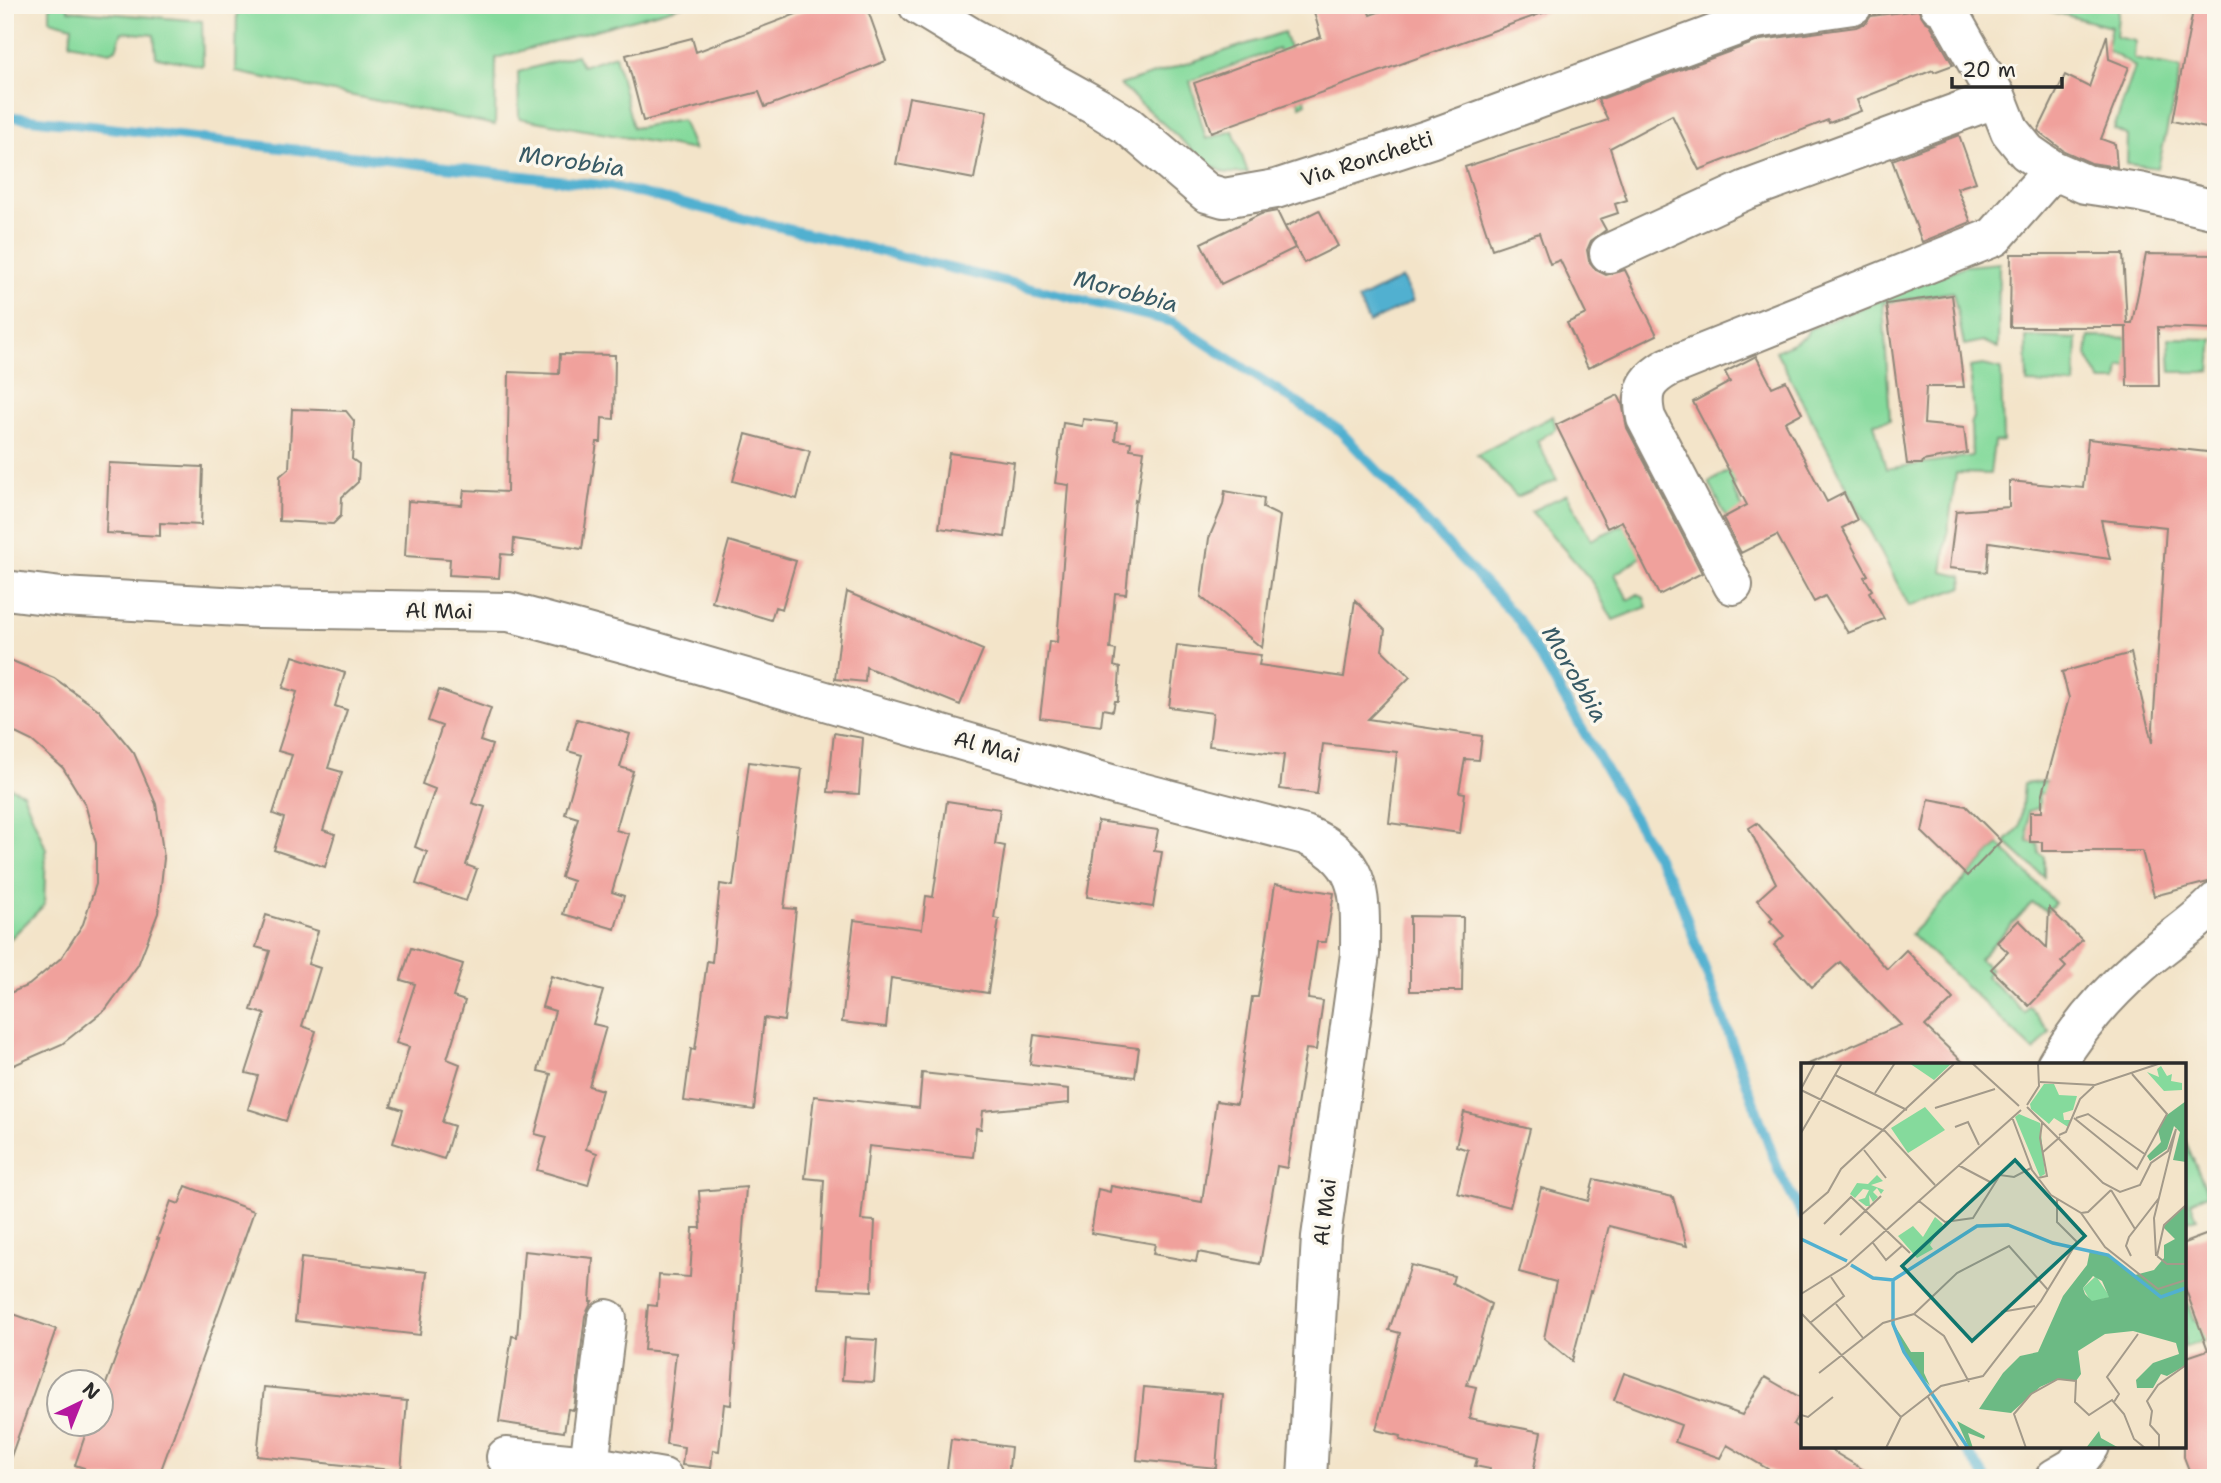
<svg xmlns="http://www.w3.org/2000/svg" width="2221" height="1483" font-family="'Shantell Sans',sans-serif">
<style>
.green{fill:#85da9c;stroke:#588264;stroke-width:2}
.water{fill:#51b0d0;stroke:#3e6e7e;stroke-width:2}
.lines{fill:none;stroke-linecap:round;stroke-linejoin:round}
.stream{stroke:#51b0d0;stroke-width:10}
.building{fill:#f0a19c}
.minor-casing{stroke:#8f887a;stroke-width:42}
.minor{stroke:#fff;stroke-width:38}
.labels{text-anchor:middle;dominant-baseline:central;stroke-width:7;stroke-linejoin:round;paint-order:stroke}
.street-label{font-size:21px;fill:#2b2b2b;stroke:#fbf7ec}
.water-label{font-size:23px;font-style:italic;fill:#385a65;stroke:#fbf7ec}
.inset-river{fill:none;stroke:#51b0d0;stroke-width:3.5}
.inset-road{fill:none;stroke:#a39a8a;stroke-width:2}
.view{fill:#0f766e;fill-opacity:0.15;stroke:#0f766e;stroke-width:3.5}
.inset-edge{fill:none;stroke:#2b2b2b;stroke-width:3.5}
</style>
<rect width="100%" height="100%" fill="#fbf7ec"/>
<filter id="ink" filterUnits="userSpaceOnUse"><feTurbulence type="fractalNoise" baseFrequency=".0143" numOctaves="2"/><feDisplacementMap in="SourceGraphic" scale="14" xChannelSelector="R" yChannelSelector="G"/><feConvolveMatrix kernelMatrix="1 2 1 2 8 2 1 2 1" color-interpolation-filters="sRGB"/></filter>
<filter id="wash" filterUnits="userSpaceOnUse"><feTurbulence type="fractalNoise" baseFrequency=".00686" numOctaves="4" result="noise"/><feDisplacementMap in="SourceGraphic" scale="28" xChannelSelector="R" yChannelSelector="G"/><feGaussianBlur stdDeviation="1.57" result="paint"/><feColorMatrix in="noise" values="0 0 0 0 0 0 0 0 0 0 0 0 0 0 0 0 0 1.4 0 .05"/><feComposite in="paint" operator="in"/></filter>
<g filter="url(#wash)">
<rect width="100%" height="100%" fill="#f3e4c9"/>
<path class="green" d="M 50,5 L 68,5 L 68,10 L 202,21 L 203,66 L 156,57 L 154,35 L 122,32 L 116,49 L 110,52 L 70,43 L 72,26 L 50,20 Z
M 237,5 L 684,5 L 496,58 L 495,125 L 236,72 Z
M 2027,5 L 2119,5 L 2116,37 L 2135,41 L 2134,59 L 2181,68 L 2158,168 L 2127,164 L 2128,136 L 2114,129 L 2135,67 L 2106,49 L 2111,27 Z
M 1284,32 L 1306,103 L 1300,106 L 1278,49 L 1190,81 L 1206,139 L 1233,131 L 1248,173 L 1226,173 L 1209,165 L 1120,85 Z
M 577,55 L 582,66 L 615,55 L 633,128 L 682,120 L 694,150 L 519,118 L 518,72 Z
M 1999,263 L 1998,348 L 1983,341 L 1964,345 L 1953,292 L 1883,303 L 1890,420 L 1874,423 L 1886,469 L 1972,456 L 1971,424 L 1974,417 L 1970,367 L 1983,365 L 2001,369 L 2003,441 L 1994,442 L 1990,474 L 1956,473 L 1942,572 L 1962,576 L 1963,587 L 1909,606 L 1776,351 L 1805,337 L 1809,329 L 1965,266 Z
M 2026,337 L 2077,339 L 2075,385 L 2027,383 Z
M 2089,337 L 2142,338 L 2155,367 L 2120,366 L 2118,381 L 2101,381 L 2087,356 Z
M 2169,338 L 2213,339 L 2210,372 L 2171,372 Z
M 1553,416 L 1556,429 L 1537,441 L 1557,480 L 1517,497 L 1477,455 Z
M 1787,440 L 1736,484 L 1732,486 L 1757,538 L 1737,540 L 1709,482 Z
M 1567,494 L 1591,540 L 1631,521 L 1654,549 L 1615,574 L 1628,600 L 1638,594 L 1644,598 L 1647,607 L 1613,620 L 1590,579 L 1531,511 Z
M 2047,781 L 2045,794 L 2039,794 L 2039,808 L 2028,811 L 2028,842 L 2038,844 L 2039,853 L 2044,856 L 2044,877 L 2005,842 L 2020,827 L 2024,784 Z
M 5,785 L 23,793 L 46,849 L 44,905 L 5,944 Z
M 1999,844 L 2055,903 L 2047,911 L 2032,903 L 1979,959 L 1991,969 L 1986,976 L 2025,1013 L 2029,1006 L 2050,1032 L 2034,1051 L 1911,934 Z
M 2184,1138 L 2208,1194 L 2191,1202 L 2197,1218 L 2184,1222 Z
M 2184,1296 L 2194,1320 L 2216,1313 L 2216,1338 L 2184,1347 Z"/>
<path class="water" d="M 1402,278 L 1413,301 L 1369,323 L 1358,300 Z"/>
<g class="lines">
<path class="stream" d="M 5,116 L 610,186 L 1173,322 L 1339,430 L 1518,619 L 1677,892 L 1779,1172 L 1803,1217
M 1963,1446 L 1986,1478"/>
</g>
<g id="blocks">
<path class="building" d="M 820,5 L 866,5 L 886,61 L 765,107 L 759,92 L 643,121 L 626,55 L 692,38 L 696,52 Z
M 1312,5 L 1366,5 L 1370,15 L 1399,5 L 1551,5 L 1551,10 L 1211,132 L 1194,83 L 1321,37 Z
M 2194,5 L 2216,5 L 2216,130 L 2172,121 Z
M 1918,10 L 1925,21 L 1930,24 L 1953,65 L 1934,72 L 1933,70 L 1857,100 L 1861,111 L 1829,123 L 1828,120 L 1699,170 L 1672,115 L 1610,148 L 1627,200 L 1615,204 L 1618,213 L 1600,219 L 1606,230 L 1591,241 L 1587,250 L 1589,261 L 1596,270 L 1606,275 L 1625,270 L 1657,335 L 1588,368 L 1567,323 L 1586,314 L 1560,260 L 1550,264 L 1539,233 L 1492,249 L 1465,167 L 1608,120 L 1598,100 L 1761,40 L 1856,27 L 1866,23 L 1871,16 Z
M 2107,35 L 2109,59 L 2129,67 L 2101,139 L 2115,144 L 2117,167 L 2091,163 L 2064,151 L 2038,131 L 2065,75 L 2089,87 Z
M 909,97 L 987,111 L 974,179 L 896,164 Z
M 1959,135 L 1976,182 L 1957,188 L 1971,222 L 1922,242 L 1892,160 Z
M 1319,210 L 1338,246 L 1304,263 L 1285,227 Z
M 1277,211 L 1295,248 L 1221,284 L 1201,243 L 1261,214 Z
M 2011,254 L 2123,254 L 2127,323 L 2132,323 L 2146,254 L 2216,255 L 2216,329 L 2158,327 L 2159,386 L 2127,386 L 2126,327 L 2010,327 Z
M 1952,295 L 1964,387 L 1926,387 L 1924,424 L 1964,428 L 1967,453 L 1923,461 L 1922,464 L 1907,464 L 1886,304 Z
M 560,354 L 615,355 L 614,419 L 602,418 L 601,442 L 597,442 L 582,549 L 514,539 L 513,555 L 501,554 L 499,578 L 449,575 L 450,559 L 405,556 L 408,501 L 462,505 L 464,490 L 507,492 L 509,372 L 559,374 Z
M 1756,356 L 1772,387 L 1786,381 L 1802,413 L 1785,422 L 1827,502 L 1844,493 L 1857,520 L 1842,528 L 1868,575 L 1864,577 L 1872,590 L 1869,592 L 1884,619 L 1848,633 L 1825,596 L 1814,602 L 1777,535 L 1741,553 L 1723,518 L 1747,505 L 1693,402 L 1730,382 L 1725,372 Z
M 1618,395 L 1622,403 L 1627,428 L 1702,573 L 1659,595 L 1622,521 L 1607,528 L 1556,425 Z
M 292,409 L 346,411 L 354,421 L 352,459 L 359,464 L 358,482 L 342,497 L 341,516 L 333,524 L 279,521 L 280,476 L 289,468 Z
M 1083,419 L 1117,423 L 1115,440 L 1131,442 L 1130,449 L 1144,451 L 1137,501 L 1135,500 L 1126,594 L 1115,593 L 1110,649 L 1116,650 L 1114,666 L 1120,668 L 1118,701 L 1115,701 L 1113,711 L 1103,709 L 1101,726 L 1040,718 L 1049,641 L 1057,642 L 1069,485 L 1055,483 L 1063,423 L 1082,426 Z
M 746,434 L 810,451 L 797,499 L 733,481 Z
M 2088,439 L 2216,453 L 2216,880 L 2154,896 L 2142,851 L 2042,851 L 2042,842 L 2030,842 L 2030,812 L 2042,812 L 2042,797 L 2069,698 L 2062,672 L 2131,653 L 2152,743 L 2166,527 L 2101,520 L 2110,559 L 1989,542 L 1987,572 L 1949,568 L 1956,511 L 2009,507 L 2009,481 L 2083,488 Z
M 949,453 L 1014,462 L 1005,537 L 939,528 Z
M 109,463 L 203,467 L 201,525 L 160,523 L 160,536 L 106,533 Z
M 1225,491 L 1264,498 L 1263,508 L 1280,516 L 1262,648 L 1201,597 L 1209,538 L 1223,505 Z
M 729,541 L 796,561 L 782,609 L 775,607 L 771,620 L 712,602 Z
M 847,592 L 983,650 L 960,705 L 866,667 L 865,682 L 835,679 L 841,626 Z
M 1355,600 L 1385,630 L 1382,650 L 1410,677 L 1368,719 L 1482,736 L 1479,760 L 1465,759 L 1459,792 L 1465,793 L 1460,833 L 1389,823 L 1397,752 L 1323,744 L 1317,794 L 1280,789 L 1284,755 L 1209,746 L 1213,713 L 1169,707 L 1177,645 L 1261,655 L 1259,665 L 1344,677 Z
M 293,656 L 345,673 L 335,706 L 347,710 L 328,768 L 342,772 L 323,830 L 335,834 L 325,867 L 274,850 L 284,818 L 273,814 L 292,755 L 278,751 L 297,692 L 283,688 Z
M 5,658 L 54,678 L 99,710 L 134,753 L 156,804 L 164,858 L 158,913 L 138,965 L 106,1009 L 62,1044 L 5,1069 L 5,995 L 29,985 L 61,958 L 83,924 L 96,884 L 96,843 L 85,804 L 63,768 L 32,741 L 5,728 Z
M 439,690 L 491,708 L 480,741 L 492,745 L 472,803 L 485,807 L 466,865 L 477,869 L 466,901 L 416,884 L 427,852 L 415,847 L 435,789 L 422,784 L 442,726 L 428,721 Z
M 577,719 L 630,734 L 620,767 L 633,771 L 616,830 L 629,834 L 612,892 L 624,896 L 615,929 L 563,914 L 573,881 L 561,877 L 578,818 L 565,814 L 582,755 L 568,751 Z
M 834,733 L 863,738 L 859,794 L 828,792 Z
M 749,762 L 802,769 L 784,908 L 796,909 L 784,1021 L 764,1018 L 754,1110 L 684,1101 L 691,1049 L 695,1050 L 707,961 L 712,962 L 720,884 L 733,886 Z
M 1929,799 L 1966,806 L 2001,841 L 1967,876 L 1922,832 Z
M 947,801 L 1000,809 L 995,844 L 1005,846 L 994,918 L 999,919 L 988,993 L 891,978 L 886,1027 L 842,1022 L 854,920 L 922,929 L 926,896 L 933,897 Z
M 1098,821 L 1158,830 L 1154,851 L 1162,852 L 1153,907 L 1087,897 Z
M 1757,823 L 1887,969 L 1906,950 L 1953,999 L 1925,1026 L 1966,1065 L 1806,1065 L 1901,1025 L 1840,962 L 1812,987 L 1774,945 L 1784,936 L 1770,921 L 1773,918 L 1757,900 L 1776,883 L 1749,828 Z
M 1275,884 L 1334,893 L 1326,942 L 1317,942 L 1308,999 L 1323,1001 L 1316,1050 L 1306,1049 L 1287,1168 L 1277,1166 L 1260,1264 L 1198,1252 L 1196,1262 L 1153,1254 L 1155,1244 L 1091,1233 L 1098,1189 L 1110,1192 L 1111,1186 L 1202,1202 L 1216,1101 L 1237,1104 L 1252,997 L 1258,997 Z
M 2049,908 L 2082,940 L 2061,962 L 2066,967 L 2029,1006 L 1991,969 L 2008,952 L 1997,942 L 2019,920 L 2047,948 Z
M 266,915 L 318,931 L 308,964 L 320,968 L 302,1026 L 316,1031 L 286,1121 L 248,1109 L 258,1076 L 246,1073 L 265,1014 L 251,1010 L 270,951 L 256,947 Z
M 1410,916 L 1463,917 L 1462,991 L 1410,991 Z
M 411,948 L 463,964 L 453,997 L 465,1001 L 447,1059 L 460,1064 L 442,1122 L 454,1126 L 444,1159 L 393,1143 L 403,1110 L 391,1106 L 409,1047 L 396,1043 L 415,984 L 401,980 Z
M 551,976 L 603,991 L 593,1024 L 606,1027 L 589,1086 L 602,1090 L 586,1149 L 597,1153 L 588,1185 L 537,1170 L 547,1137 L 535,1134 L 551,1074 L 538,1071 L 555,1011 L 542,1007 Z
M 1034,1035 L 1139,1048 L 1135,1077 L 1030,1064 Z
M 922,1073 L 1069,1089 L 1069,1103 L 983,1111 L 981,1129 L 976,1128 L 973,1157 L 869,1146 L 861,1220 L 875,1221 L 872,1291 L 818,1288 L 824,1180 L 805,1178 L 814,1096 L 919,1108 Z
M 1464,1112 L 1530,1129 L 1510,1207 L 1457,1193 L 1468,1150 L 1456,1146 Z
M 1594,1179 L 1673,1197 L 1687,1246 L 1609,1226 L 1592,1292 L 1590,1291 L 1572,1361 L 1544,1338 L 1556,1282 L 1519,1272 L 1541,1188 L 1588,1201 Z
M 186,1186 L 254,1211 L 201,1361 L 158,1478 L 81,1478 L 84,1468 L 75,1465 L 88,1427 L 91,1424 L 102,1424 L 102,1395 L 159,1239 L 157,1239 L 171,1201 L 179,1204 Z
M 746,1187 L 731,1405 L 724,1404 L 719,1451 L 713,1450 L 711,1468 L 682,1465 L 684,1447 L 666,1444 L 676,1353 L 644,1350 L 648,1305 L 657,1306 L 659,1275 L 690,1277 L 693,1228 L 701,1228 L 699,1191 Z
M 2216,1231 L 2216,1478 L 2192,1478 L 2184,1457 L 2184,1358 L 2208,1350 L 2184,1285 L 2184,1243 Z
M 524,1251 L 593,1258 L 590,1301 L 592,1301 L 585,1316 L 574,1410 L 568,1409 L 564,1432 L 499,1422 L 512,1336 L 517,1337 Z
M 301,1258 L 427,1272 L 420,1335 L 295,1321 Z
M 1411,1265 L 1454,1276 L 1452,1283 L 1491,1304 L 1467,1385 L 1476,1387 L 1469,1418 L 1541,1432 L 1532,1478 L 1489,1478 L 1490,1469 L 1475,1466 L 1477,1459 L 1400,1440 L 1401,1436 L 1376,1430 L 1400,1333 L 1389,1330 Z
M 5,1311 L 56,1329 L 9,1462 L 5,1462 Z
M 845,1338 L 877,1340 L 874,1382 L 842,1380 Z
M 1624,1373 L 1742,1415 L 1765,1377 L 1803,1399 L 1803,1407 L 1793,1424 L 1803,1432 L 1803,1446 L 1824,1446 L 1877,1478 L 1783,1478 L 1727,1445 L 1720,1458 L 1675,1442 L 1681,1425 L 1614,1400 Z
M 264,1387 L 407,1401 L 401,1471 L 257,1456 Z
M 1144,1387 L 1222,1394 L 1216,1468 L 1137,1460 Z
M 951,1439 L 1011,1447 L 1008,1478 L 946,1478 Z"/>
</g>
</g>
<g filter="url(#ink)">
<use href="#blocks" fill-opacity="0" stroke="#8f887a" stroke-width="2"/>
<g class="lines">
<defs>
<path id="minor" d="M 918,5 L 969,36 L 1099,108 L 1128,126 L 1207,193 L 1224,198 L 1276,189 L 1430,139 L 1756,19 L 1853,5
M 1939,5 L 1945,6 L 1997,98 L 2010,131 L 2027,152 L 2053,170 L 2085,184 L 2139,192 L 2216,210
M 1609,253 L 1746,190 L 1997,98
M 1733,585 L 1646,418 C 1640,392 1645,380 1669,367 L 1994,237 L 2053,170
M 5,590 L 62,597 L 258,608 L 509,612 L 653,651 L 1121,787 L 1305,835 C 1365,860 1360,897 1360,954 L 1321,1237 L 1307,1478
M 2056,1065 C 2078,1027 2107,994 2140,965 C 2164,943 2193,926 2216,902
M 506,1457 L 589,1465 L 607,1319
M 589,1465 L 663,1478
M 2055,1478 L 2074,1467 L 2090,1446"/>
</defs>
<use href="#minor" class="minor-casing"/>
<use href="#minor" class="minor"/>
</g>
</g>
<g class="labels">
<g class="street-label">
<text transform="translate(1367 159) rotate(-18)">Via Ronchetti</text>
<text transform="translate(439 611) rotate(1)">Al Mai</text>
<text transform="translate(987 747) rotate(16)">Al Mai</text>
<text transform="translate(1325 1212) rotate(-83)">Al Mai</text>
</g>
<g class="water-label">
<text transform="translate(572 161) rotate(8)">Morobbia</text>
<text transform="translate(1126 291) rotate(15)">Morobbia</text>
<text transform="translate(1575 674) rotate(60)">Morobbia</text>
</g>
</g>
<g transform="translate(1801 1063)">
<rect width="385" height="385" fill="#f3e4c9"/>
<path d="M 108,0 L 151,0 L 133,17 ZM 360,3 L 366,13 L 371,11 L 370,18 L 381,20 L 381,27 L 363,28 L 346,9 L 358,14 L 356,6 ZM 243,21 L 253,21 L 258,32 L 276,33 L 272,47 L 262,50 L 263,57 L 270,57 L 267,64 L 253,55 L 248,61 L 230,46 L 229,41 ZM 124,44 L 144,67 L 107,90 L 90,65 ZM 218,51 L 239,60 L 244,111 L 239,114 L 214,54 ZM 76,112 L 82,118 L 70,122 L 83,127 L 80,131 L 76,125 L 72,129 L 77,134 L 72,139 L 68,132 L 69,143 L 65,143 L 57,137 L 64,135 L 68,127 L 62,126 L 54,135 L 49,131 L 56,120 L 67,121 ZM 134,154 L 142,161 L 129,182 L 132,186 L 116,195 L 97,173 L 112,163 L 122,174 ZM 295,213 L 309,234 L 290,239 L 282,225 Z" fill="#85da9c"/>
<path d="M 385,38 L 385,99 L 372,97 L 379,69 L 373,63 L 366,86 L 349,98 L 346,93 L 360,79 L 357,67 L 366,52 ZM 385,142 L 385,302 L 366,313 L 360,311 L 352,325 L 336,325 L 335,317 L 352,300 L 378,291 L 375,280 L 332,268 L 304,271 L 277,288 L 280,311 L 275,318 L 257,316 L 239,324 L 210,350 L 178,346 L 202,310 L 219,293 L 237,289 L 262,233 L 286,202 L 289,187 L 307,192 L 334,212 L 353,207 L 363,195 L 363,182 L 374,176 L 362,164 ZM 292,213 L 301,218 L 308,234 L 291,238 L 284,231 L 282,225 ZM 94,263 L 110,289 L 123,289 L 123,310 L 129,323 L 109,301 ZM 156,358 L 184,373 L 183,376 L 167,370 L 172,385 L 168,385 ZM 298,368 L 300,375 L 318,385 L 285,385 Z" fill="#6cba84" fill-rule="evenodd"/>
<path class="inset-river" d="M 0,176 L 46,198M 50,202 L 72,215 L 92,217 L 176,163 L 207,162 L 252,180 L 307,192 L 360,234 L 385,225M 92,217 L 92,261 L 103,289 L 167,385"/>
<path class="inset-road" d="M 171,0 L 218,43M 34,12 L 106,47M 239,19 L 294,22 L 360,0M 0,26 L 14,0M 0,27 L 84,68 L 134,122M 74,30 L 94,0M 226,42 L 238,23 L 237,0M 226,44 L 302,120 L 319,129 L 339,122 L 350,100 L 367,88 L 375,66 L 353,155 L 355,193M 134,45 L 194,26M 211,54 L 231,107 L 250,132 L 280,150 L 304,184 L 357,226 L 385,217M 273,55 L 336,106 L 366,51 L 331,11M 275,55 L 287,51 L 345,92M 154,64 L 167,59 L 178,82M 0,70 L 41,0M 258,72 L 265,69 L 279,36 L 293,23M 63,87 L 85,115M 242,89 L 259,74M 157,102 L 191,120M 237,115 L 246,113 L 239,75 L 241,60M 310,127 L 334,166M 118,138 L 144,159 L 172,155 L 199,112 L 213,114 L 230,105M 280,150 L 287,149 L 310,127M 0,152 L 27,129 L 40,106 L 154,0M 23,161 L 50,134 L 109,190M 39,172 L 80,133M 72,180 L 85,197 L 102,182M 330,193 L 325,183 L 328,174 L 358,135M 356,193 L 363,162 L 385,142M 356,193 L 366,201 L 385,201M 0,231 L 45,203 L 220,47M 35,241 L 62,275M 200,249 L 234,243M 0,250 L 100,354M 113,251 L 143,273 L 168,319M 9,260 L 43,233 L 30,214M 18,310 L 82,260 L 113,251 L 156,210 L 208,183 L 247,227M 127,334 L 158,385M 313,339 L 318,331 L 306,314 L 337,271M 0,352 L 7,354 L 32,334M 100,354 L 140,323 L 182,313 L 240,238 L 276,179 L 256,159 L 256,136M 85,385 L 100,354M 225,385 L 213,351 L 230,331 L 257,316 L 275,318 L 274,339 L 288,352 L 311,337 L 323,351 L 333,376 L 344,385M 358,385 L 358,372 L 349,362 L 351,348 L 346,338 L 357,322 L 385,302"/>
<path class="view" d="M 214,97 L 284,173 L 171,278 L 101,203 Z"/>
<rect width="385" height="385" class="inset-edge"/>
</g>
<rect width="2221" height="1483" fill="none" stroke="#fbf7ec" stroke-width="28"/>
<g transform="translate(80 1403) rotate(43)"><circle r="33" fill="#fbf7ec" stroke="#a8a59f" stroke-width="2"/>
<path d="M0-5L12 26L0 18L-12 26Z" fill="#b5179e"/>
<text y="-10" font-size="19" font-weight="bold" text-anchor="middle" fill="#2b2b2b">N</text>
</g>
<path d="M1952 77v10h110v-10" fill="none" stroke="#2b2b2b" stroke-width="3.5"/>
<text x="1962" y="77" font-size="21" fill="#2b2b2b" stroke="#fbf7ec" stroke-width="5" paint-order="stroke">20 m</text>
</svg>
